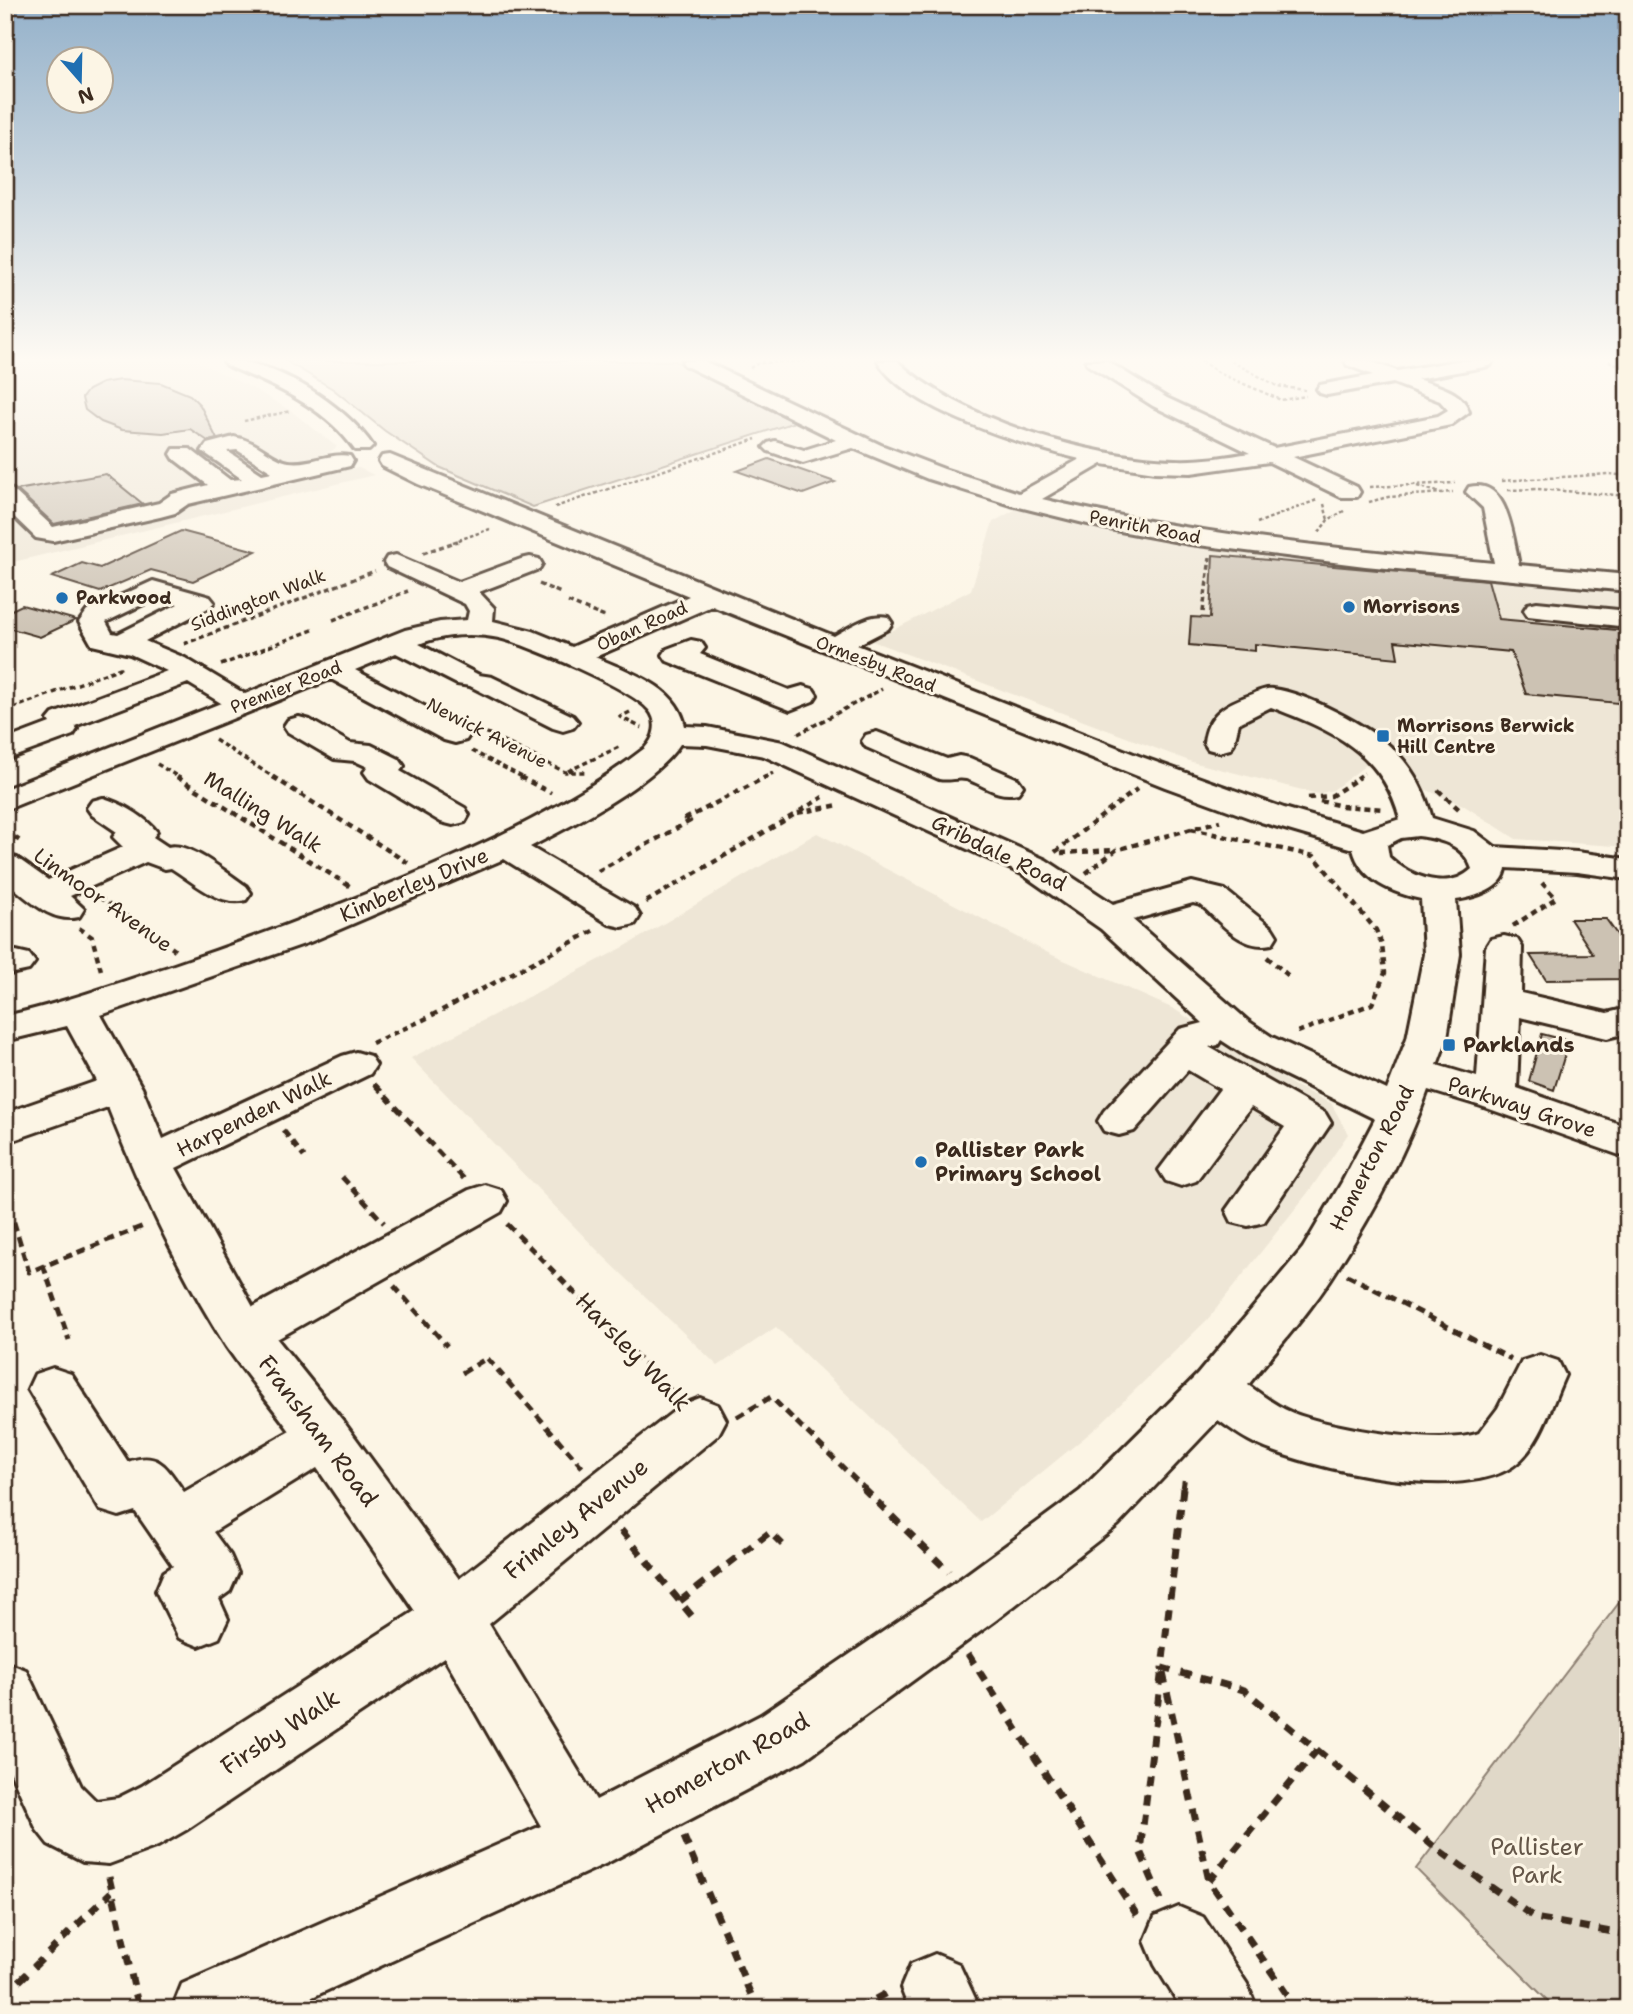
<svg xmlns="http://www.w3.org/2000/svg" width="1633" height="2014" font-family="'Shantell Sans',sans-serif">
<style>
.built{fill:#eee6d6}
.green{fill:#e0d8c8;stroke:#8e8173;stroke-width:2}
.building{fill:#ccc2b3;stroke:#3b2a1e;stroke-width:2}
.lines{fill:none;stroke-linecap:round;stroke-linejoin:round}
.minor-casing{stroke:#3b2a1e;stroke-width:6}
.path-far4{stroke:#3b2a1e;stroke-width:2.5;stroke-dasharray:3.5 2.5;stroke-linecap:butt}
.path-far3{stroke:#3b2a1e;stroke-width:3.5;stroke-dasharray:5 3.5;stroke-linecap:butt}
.path-far2{stroke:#3b2a1e;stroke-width:4.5;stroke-dasharray:6 5;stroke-linecap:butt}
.path-far1{stroke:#3b2a1e;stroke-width:5;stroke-dasharray:9 6;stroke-linecap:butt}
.path{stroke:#3b2a1e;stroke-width:7;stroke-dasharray:11 9;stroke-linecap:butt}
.minor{fill:#fcf5e5;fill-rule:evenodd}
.poi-dot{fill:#1f6fb2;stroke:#fcf5e5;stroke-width:2.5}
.labels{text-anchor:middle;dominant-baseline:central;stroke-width:6;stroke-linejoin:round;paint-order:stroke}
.far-street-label{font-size:18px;fill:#3b2a1e;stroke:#fcf5e5}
.far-poi-label{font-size:18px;font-weight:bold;fill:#3b2a1e;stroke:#fcf5e5;text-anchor:start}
.street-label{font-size:21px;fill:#3b2a1e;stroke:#fcf5e5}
.poi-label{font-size:21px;font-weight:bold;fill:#3b2a1e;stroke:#fcf5e5;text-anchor:start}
.near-street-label{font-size:24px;fill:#3b2a1e;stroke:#fcf5e5}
.near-park-label{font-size:24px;fill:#645648;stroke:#fcf5e5}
</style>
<rect width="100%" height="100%" fill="#fcf5e5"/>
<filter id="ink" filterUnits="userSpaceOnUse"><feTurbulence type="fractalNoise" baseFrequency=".0143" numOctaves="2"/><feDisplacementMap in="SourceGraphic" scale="14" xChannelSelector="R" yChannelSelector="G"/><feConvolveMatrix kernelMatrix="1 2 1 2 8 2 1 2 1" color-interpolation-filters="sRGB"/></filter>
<g filter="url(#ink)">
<path class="built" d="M 5,361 L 197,361 L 254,389 L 291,411 L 337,447 L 330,452 L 297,463 L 311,473 L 359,468 L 374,475 L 5,564 Z
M 1018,508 L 1205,549 L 1628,589 L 1628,847 L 1516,839 L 1463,805 L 1366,765 L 1333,790 L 1318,794 L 1192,762 L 872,641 L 971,590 L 993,522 Z
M 817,833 L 1050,954 L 1174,1009 L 1295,1086 L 1331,1103 L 1348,1134 L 1310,1190 L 1208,1319 L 1096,1428 L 981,1522 L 776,1327 L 718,1366 L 601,1254 L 411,1058 L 624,947 Z"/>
<path class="green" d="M 286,361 L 675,361 L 795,422 L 533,507 L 439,467 L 385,431 L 333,389 Z
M 1628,1591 L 1628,2009 L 1556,2009 L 1416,1869 Z"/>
<path class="building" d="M 120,380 L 161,383 L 190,395 L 200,405 L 217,439 L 208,441 L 190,429 L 163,433 L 122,430 L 101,422 L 85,410 L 82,398 L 88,390 L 102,383 Z
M 769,459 L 835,482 L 803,494 L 737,471 Z
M 106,474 L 143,504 L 54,524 L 17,490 Z
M 181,531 L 256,551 L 193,581 L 151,570 L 100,592 L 52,577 L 82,563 L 100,568 Z
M 1213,555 L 1488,580 L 1499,619 L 1628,631 L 1628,704 L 1526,694 L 1511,652 L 1395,641 L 1398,658 L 1255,644 L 1255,651 L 1189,645 L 1191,617 L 1210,618 Z
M 22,605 L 76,620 L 40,637 L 5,627 L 5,613 Z
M 1570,919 L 1606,919 L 1628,950 L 1628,979 L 1546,980 L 1530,955 L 1593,954 Z
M 1542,1034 L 1569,1041 L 1554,1090 L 1529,1081 Z"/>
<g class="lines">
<defs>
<path id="minor" d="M 224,361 C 271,357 347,406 373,446 L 369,450 L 355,450 C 324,406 275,386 226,365 Z
M 682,361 L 704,361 L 881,445 L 944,469 L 1019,493 L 1080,459 C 1027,446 905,410 878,361 L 897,361 C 960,420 1089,458 1175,460 C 1200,461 1225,457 1250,453 L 1153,406 L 1088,365 L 1086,361 L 1107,361 L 1167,398 L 1274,448 L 1438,416 L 1448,410 L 1440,401 L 1393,383 L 1327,395 L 1320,393 L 1317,389 L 1320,385 L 1373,375 L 1347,365 L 1345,361 L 1369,361 L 1397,371 L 1456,361 L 1493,361 L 1491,365 L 1484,367 L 1417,379 C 1436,386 1463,390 1469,412 L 1451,425 L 1293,457 L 1357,487 L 1360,492 L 1357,497 L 1341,497 L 1269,462 L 1191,473 L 1155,472 L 1102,464 L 1042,499 C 1191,534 1342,550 1494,563 L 1483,508 L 1466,492 L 1469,487 C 1509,477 1513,539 1519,565 L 1628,575 L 1628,591 L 1365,566 L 1190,544 L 1104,528 L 1011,505 L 928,479 L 853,448 L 803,463 L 768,451 L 764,447 L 768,443 L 775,441 L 804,450 L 836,440 L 684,365 Z
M 234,437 C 259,441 272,460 289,462 C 310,465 330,452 350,456 L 353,461 L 350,466 L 188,504 L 175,513 L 160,517 L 53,541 L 36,538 L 5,508 L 5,488 L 13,490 L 53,527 L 159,503 L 172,494 L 208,485 L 174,459 L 171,454 L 174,449 L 190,449 L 230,480 L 242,479 L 202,451 L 207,444 ZM 237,450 L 272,472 L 262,474 L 227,451 Z
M 390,455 L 834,636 C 851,627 869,613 888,617 L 892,623 L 888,629 L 857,645 L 1139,756 L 1284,808 L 1363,831 L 1400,819 C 1382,751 1331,730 1271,707 L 1239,723 L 1234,743 L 1230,749 L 1219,752 L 1208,749 L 1204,743 C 1207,713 1227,703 1253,694 C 1259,691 1267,688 1273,689 C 1306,693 1369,726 1393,749 C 1413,768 1425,792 1432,818 L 1474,831 L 1495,847 L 1577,852 L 1628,859 L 1628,879 L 1577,872 L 1506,868 C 1504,889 1475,897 1456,900 L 1460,954 L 1447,1038 L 1437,1065 L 1477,1077 L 1486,947 L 1491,939 L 1504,936 L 1517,939 L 1522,947 L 1521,993 L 1607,1013 L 1628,1008 L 1628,1033 L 1607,1038 L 1520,1017 L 1517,1088 L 1628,1127 L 1628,1158 L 1481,1106 L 1428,1090 C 1406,1153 1372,1215 1336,1271 C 1311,1311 1277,1348 1248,1385 C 1262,1395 1277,1407 1293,1413 C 1331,1428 1441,1447 1479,1433 L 1498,1408 L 1522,1361 L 1540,1355 L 1558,1361 L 1565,1375 C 1552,1403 1541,1443 1517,1463 C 1467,1505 1308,1469 1254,1443 C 1241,1437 1230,1428 1218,1420 L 1118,1525 L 996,1620 L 805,1759 L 607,1863 L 286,2009 L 172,2009 L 182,1984 L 541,1826 L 444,1657 L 186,1830 L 158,1846 L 109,1864 L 83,1862 L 48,1844 L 37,1830 L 5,1760 L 5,1662 L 26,1670 L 81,1786 L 96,1801 L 118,1798 L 142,1786 L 415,1611 L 317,1468 L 213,1532 L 230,1555 L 238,1573 L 230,1591 L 219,1599 L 228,1619 L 219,1638 L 199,1646 L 179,1638 L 156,1591 L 164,1572 L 173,1566 L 135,1511 L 119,1516 L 100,1510 L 28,1389 L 35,1374 L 53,1368 L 71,1374 L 128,1462 C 160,1450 167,1469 184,1492 L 290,1431 C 269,1403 246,1375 226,1346 C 179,1272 140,1189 108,1107 L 5,1143 L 5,1113 L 97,1081 L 67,1026 L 5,1041 L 5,1016 C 61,1004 114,984 168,967 C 249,940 328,910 407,877 C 490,842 573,804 645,748 C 655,738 659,722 649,710 C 632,689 527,644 499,638 C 474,633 444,634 419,644 L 479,675 L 492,677 L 573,716 L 578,722 L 573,728 L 563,731 L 553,728 L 470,686 L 457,684 L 396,653 L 355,670 L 466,728 L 470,734 L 466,740 L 455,743 L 444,740 L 331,679 L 5,810 L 5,789 L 221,703 L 188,683 L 75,726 L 77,729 L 73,735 L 5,760 L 5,740 L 50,723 L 48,720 L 53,714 L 167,671 L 130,654 L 92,645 L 79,622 L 87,611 L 153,581 L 210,597 L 214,602 L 210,607 L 145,641 L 185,658 L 245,694 L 405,630 L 440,622 L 467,620 L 469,611 L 465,604 L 387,567 L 384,562 L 387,557 L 396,555 L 459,582 L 521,559 L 530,557 L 539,559 L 542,564 L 539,569 L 479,592 L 494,608 L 493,621 L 533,631 L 572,647 L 689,596 L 418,484 L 382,466 L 379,461 L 382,456 ZM 156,598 L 178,604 L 118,634 L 112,633 L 106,622 ZM 712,606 L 1165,787 L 1261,822 L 1353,849 C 1360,880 1393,893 1421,899 L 1424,954 L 1407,1038 L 1387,1090 L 1272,1037 L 1248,1021 L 1133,920 L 1193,903 L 1201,905 C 1222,923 1242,951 1272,944 L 1277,936 L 1272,928 L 1225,890 L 1192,882 L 1113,904 L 1046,860 L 783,742 L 707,727 L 685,726 C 677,685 628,672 595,657 ZM 680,744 L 707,745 L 764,756 L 1022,874 L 1101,929 L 1203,1023 L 1180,1029 L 1104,1111 L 1098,1121 L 1104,1131 L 1119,1135 L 1134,1131 L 1188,1070 L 1220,1089 L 1159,1170 L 1166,1181 L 1181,1186 L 1196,1181 L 1251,1107 L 1285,1127 L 1226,1210 L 1232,1222 L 1248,1226 L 1264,1222 L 1331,1123 L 1325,1113 L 1209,1047 L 1218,1045 L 1221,1040 L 1244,1055 L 1375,1119 L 1342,1182 L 1303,1248 L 1197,1375 L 1080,1491 L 956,1582 L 761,1715 L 596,1800 L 489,1624 L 718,1435 L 726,1420 L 718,1405 L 700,1398 L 682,1405 L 459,1579 L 343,1421 L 277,1339 L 501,1212 L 507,1201 L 501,1190 L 485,1185 L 469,1190 L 253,1307 L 176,1168 L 370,1074 L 376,1065 L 370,1056 L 356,1052 L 342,1056 L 163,1139 L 142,1088 L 101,1015 L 310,942 L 504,859 L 609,924 L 622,927 L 635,924 L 640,916 L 635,908 L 530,847 C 573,825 653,784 680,744 ZM 1418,836 C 1441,839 1464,845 1472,869 C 1448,892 1410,877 1389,857 L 1387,845 L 1401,838 Z
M 1537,602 L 1628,611 L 1628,627 L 1528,616 L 1524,610 L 1528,604 Z
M 691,640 L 701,642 L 705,648 L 700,654 L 789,690 L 803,686 L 813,689 L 817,695 L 813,701 L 790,710 L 667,661 L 663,655 L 667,649 Z
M 299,717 L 310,720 L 350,743 L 371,745 L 399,759 L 404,766 L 400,771 L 465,808 L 469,815 L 465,822 L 453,825 L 441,822 L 369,779 L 364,772 L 368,767 L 355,761 L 334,759 L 288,732 L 284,726 L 288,720 Z
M 877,732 L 947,759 L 959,756 L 970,758 L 1018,779 L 1023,786 L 1018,793 C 997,798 985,785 966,779 C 958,777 949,781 939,779 L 866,747 L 862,741 L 866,735 Z
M 103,798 C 121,803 146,817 157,832 L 153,837 L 168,847 C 189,841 228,874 246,886 L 251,893 L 246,900 C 219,907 194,882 171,868 L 165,869 L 146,862 L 70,896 L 84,909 L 79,917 C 50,924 27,897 5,881 L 5,855 L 17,858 L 48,880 L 123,847 L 113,837 L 117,832 L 92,815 L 87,808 L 92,801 Z
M 16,951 L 29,954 L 35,962 L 29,970 L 5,975 L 5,953 Z
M 1179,1907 L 1203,1917 L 1247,1984 L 1257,2009 L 1182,2009 L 1155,1965 L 1145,1941 L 1155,1917 Z
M 935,1954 L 959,1964 L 980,2009 L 909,2009 L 901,1988 L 911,1964 Z"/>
</defs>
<use href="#minor" class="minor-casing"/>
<path class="path-far4" d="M 1201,361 L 1221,374 L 1281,400 L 1306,396
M 1231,361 L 1277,386 L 1305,390
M 1609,361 L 1628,368
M 750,368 L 758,363 L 810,361
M 244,421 L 291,411
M 1502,481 L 1609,474 L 1628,476
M 1417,486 L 1441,493 L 1453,492
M 1370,487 L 1455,483
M 1508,490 L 1538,489 L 1628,496
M 1369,502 L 1388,497 L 1441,493
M 1324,504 L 1328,520
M 555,507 L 756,439
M 1257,523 L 1317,500
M 1319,532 L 1328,520 L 1344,511
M 453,542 L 490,529"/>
<path class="path-far3" d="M 423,553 L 458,541
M 539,584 L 561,593
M 568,602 L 605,617
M 1203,612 L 1210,557
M 333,620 L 408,591
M 184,644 L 375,571
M 221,665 L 315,629
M 5,711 L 123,667
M 630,712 L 620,717 L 642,728
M 479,729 L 565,772 L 586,772
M 798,734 L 882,689
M 215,740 L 275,778
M 472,751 L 524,778
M 157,764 L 180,778
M 568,771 L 621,746
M 763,778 L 773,773
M 1357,778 L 1364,773"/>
<path class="path-far2" d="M 177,777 L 351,887
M 273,777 L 408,863
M 520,777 L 551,793
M 1438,790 L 1462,812
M 1308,798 L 1331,796 L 1360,777
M 1320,801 L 1342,806 L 1384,809
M 800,811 L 823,797
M 1191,829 L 1314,856 L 1376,930 L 1382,945 L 1385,973 L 1372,1004 L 1295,1033
M 5,831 L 23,843
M 1055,852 L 1137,789
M 1061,853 L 1115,850
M 598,871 L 690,821 L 685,819 L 766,777
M 1086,873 L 1116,850 L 1220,821
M 99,897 L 175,950
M 646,902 L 797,813 L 839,805
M 1513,926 L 1556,898 L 1542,883
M 79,928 L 92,937 L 102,974
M 1267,957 L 1290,977
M 372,1043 L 423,1020 L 595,930
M 374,1084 L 377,1087"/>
<path class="path-far1" d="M 375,1085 L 465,1180
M 283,1130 L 304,1157
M 342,1177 L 384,1223
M 5,1193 L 29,1272 L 146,1225
M 507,1224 L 675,1395
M 43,1265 L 69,1340
M 1347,1275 L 1511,1359
M 394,1286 L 447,1346
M 462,1373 L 487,1358 L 583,1468
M 737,1417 L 771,1397 L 865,1489
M 1183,1489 L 1185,1475"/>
<path class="path" d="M 863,1488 L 949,1572
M 1183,1488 L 1162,1668 L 1244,1690 L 1317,1750 L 1209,1881
M 621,1530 L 696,1621
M 680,1601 L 770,1532 L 786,1548
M 968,1654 L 1140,1920
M 1163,1673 L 1209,1881 L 1297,2009
M 1317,1750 L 1433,1846 L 1535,1918 L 1628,1935
M 684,1837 L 757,2009
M 109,1877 L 139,2009
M 1161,1900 L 1140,1851 L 1162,1668
M 5,1995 L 111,1892
M 858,2009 L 888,1992"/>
<use href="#minor" class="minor"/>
</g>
</g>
<linearGradient id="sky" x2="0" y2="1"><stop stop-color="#94b1ca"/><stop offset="0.56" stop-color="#fefaf3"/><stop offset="1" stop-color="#fefaf3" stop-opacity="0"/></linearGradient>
<rect width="1633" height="642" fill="url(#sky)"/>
<g class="poi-dot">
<circle cx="62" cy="598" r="7"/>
<circle cx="1349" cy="607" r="7"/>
<rect x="1376" y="729" width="14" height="14" rx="3.5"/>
<rect x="1442" y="1038" width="14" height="14" rx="3.5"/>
<circle cx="921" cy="1162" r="7"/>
</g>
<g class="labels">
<g class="far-street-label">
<text transform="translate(1145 527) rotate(11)">Penrith Road</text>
<text transform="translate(258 600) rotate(-21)">Siddington Walk</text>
<text transform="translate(642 626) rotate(-24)">Oban Road</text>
<text transform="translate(876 664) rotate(21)">Ormesby Road</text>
<text transform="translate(286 687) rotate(-21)">Premier Road</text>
<text transform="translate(487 733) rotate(27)">Newick Avenue</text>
</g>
<g class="far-poi-label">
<text x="76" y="598">Parkwood</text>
<text x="1363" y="607">Morrisons</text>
<text x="1397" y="726">Morrisons Berwick<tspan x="1397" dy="21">Hill Centre</tspan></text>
</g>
<g class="street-label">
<text transform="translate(263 812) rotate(32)">Malling Walk</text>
<text transform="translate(999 853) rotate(26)">Gribdale Road</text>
<text transform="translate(414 885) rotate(-23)">Kimberley Drive</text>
<text transform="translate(103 900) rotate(35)">Linmoor Avenue</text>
<text transform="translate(1522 1107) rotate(18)">Parkway Grove</text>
<text transform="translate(254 1114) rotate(-26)">Harpenden Walk</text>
<text transform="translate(1372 1158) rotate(-63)">Homerton Road</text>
</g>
<g class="poi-label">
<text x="1463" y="1045">Parklands</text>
<text x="935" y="1150">Pallister Park<tspan x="935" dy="24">Primary School</tspan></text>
</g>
<g class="near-street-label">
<text transform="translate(633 1352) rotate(46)">Harsley Walk</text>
<text transform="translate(318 1431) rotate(53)">Fransham Road</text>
<text transform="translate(576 1519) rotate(-39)">Frimley Avenue</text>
<text transform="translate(280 1732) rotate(-33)">Firsby Walk</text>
<text transform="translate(727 1763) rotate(-29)">Homerton Road</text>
</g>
<g class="near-park-label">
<text x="1537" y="1847">Pallister<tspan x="1537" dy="28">Park</tspan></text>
</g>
</g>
<rect width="1633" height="2014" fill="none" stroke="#fcf5e5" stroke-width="28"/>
<rect x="14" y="14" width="1605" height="1986" fill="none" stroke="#3b2a1e" stroke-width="2.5" filter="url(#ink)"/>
<g transform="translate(80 80) rotate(160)"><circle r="33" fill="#fcf5e5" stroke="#afa495" stroke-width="2"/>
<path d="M0-5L12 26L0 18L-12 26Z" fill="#1f6fb2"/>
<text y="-10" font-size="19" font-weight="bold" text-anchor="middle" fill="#3b2a1e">N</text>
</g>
</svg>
